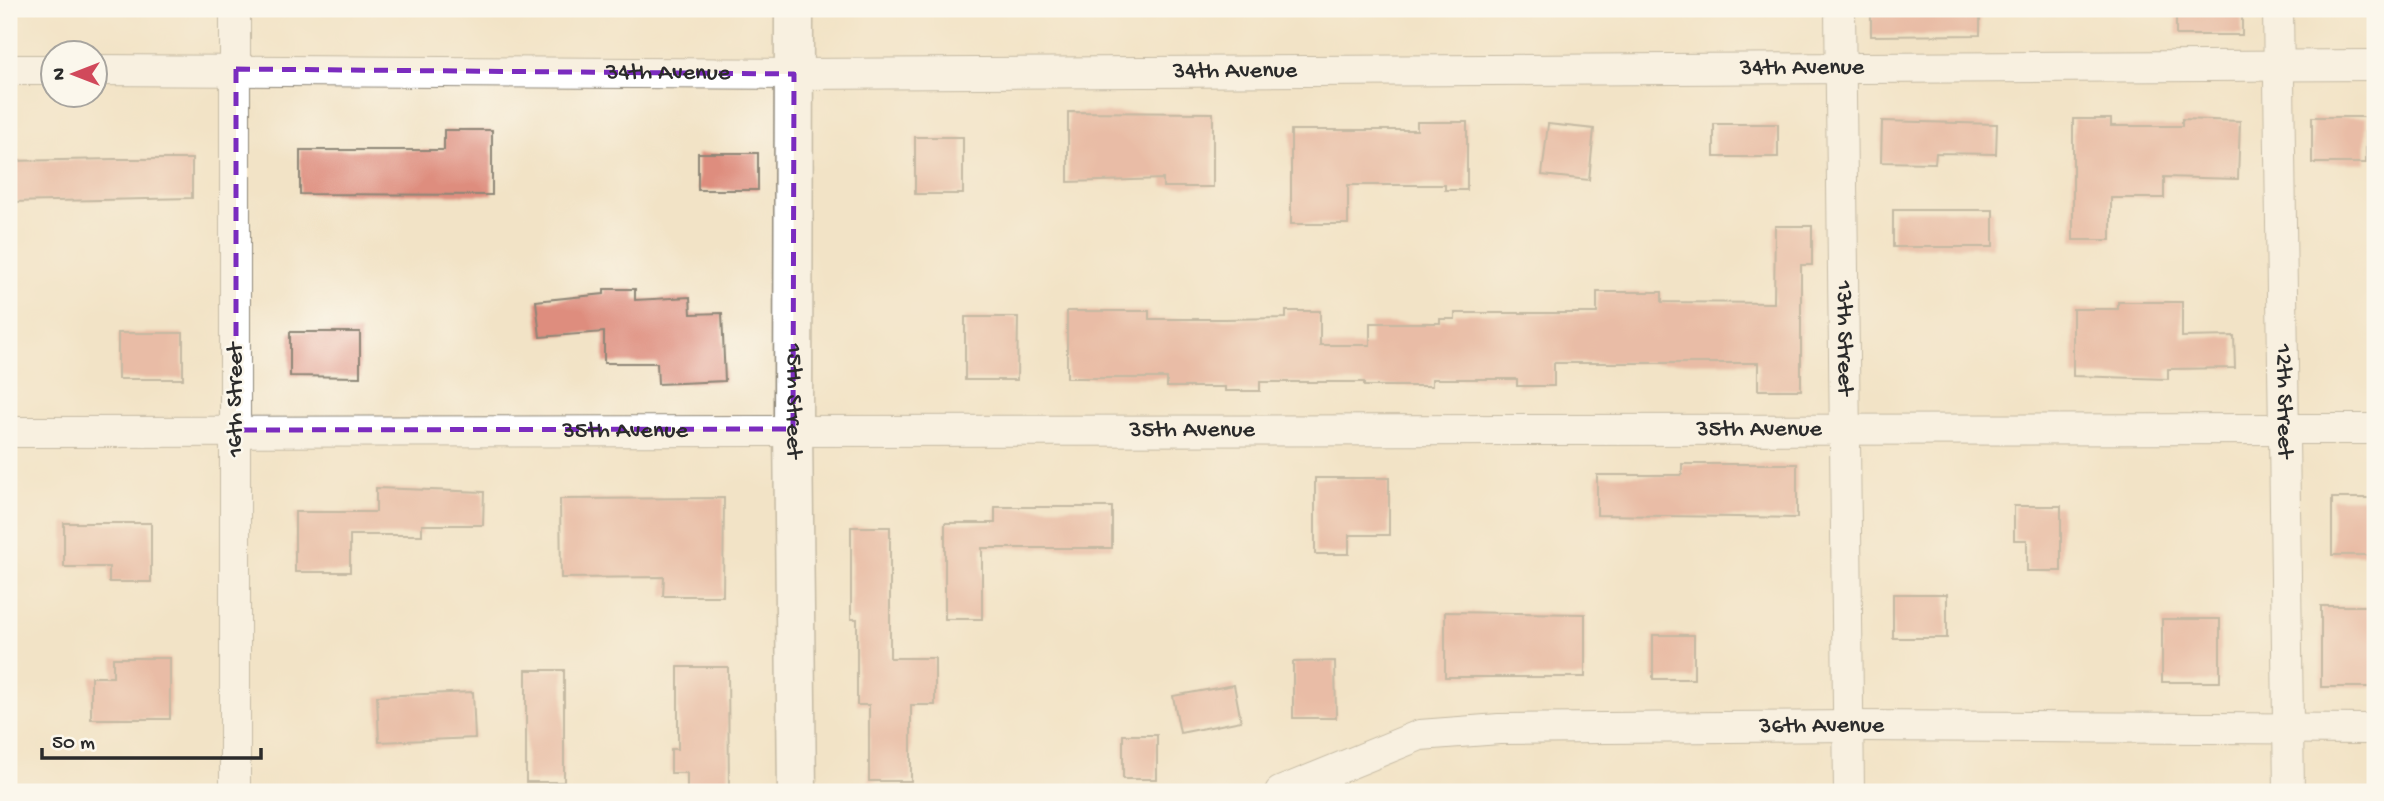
<svg xmlns="http://www.w3.org/2000/svg" width="2384" height="801" viewBox="0 0 2384 801" font-family="'Gochi Hand',sans-serif">
<rect width="100%" height="100%" fill="#fbf7ec"/>
<filter id="ink" filterUnits="userSpaceOnUse"><feTurbulence type="fractalNoise" baseFrequency=".0143" numOctaves="2"/><feDisplacementMap in="SourceGraphic" scale="14" xChannelSelector="R" yChannelSelector="G"/><feConvolveMatrix kernelMatrix="1 2 1 2 8 2 1 2 1" color-interpolation-filters="sRGB"/></filter>
<filter id="wash" filterUnits="userSpaceOnUse"><feTurbulence type="fractalNoise" baseFrequency=".00686" numOctaves="4" result="noise"/><feDisplacementMap in="SourceGraphic" scale="28" xChannelSelector="R" yChannelSelector="G"/><feGaussianBlur stdDeviation="1.57" result="paint"/><feColorMatrix in="noise" values="0 0 0 0 0 0 0 0 0 0 0 0 0 0 0 0 0 1.4 0 .05"/><feComposite in="paint" operator="in"/></filter>
<g filter="url(#wash)">
<rect width="100%" height="100%" fill="#f2e3c6"/>
<g id="blocks">
<path fill="#de8d7e" d="M 1871,9 L 1980,9 L 1980,35 L 1871,36 Z
M 2176,9 L 2242,9 L 2242,35 L 2176,35 Z
M 1068,112 L 1213,113 L 1213,187 L 1163,187 L 1163,179 L 1068,182 Z
M 2312,117 L 2366,117 L 2366,163 L 2312,163 Z
M 2073,119 L 2111,119 L 2111,126 L 2182,126 L 2182,119 L 2240,121 L 2238,179 L 2164,177 L 2164,198 L 2111,198 L 2111,240 L 2073,240 Z
M 1882,121 L 1997,124 L 1996,154 L 1936,153 L 1935,163 L 1881,162 Z
M 1417,122 L 1467,122 L 1467,190 L 1445,190 L 1445,185 L 1348,185 L 1348,224 L 1291,224 L 1291,130 L 1417,130 Z
M 1548,124 L 1594,129 L 1589,180 L 1542,175 Z
M 1714,124 L 1778,124 L 1778,157 L 1714,157 Z
M 444,130 L 492,130 L 492,195 L 300,194 L 300,150 L 444,150 Z
M 915,137 L 963,137 L 963,194 L 915,194 Z
M 698,153 L 758,153 L 758,190 L 698,190 Z
M 115,159 L 192,159 L 192,198 L 9,202 L 9,161 Z
M 1893,210 L 1993,210 L 1993,247 L 1893,247 Z
M 1775,226 L 1812,226 L 1812,265 L 1801,265 L 1801,390 L 1758,390 L 1758,363 L 1554,363 L 1554,386 L 1517,386 L 1517,379 L 1432,379 L 1432,386 L 1364,386 L 1364,382 L 1260,382 L 1260,391 L 1225,391 L 1225,387 L 1167,387 L 1167,378 L 1067,378 L 1067,311 L 1149,311 L 1149,319 L 1225,319 L 1286,318 L 1286,311 L 1320,311 L 1320,345 L 1370,345 L 1370,323 L 1440,323 L 1440,319 L 1455,319 L 1455,313 L 1597,313 L 1597,292 L 1662,292 L 1662,302 L 1774,303 Z
M 604,289 L 635,289 L 635,300 L 690,297 L 691,314 L 722,313 L 725,381 L 658,384 L 657,363 L 604,363 L 604,332 L 540,337 L 536,301 L 604,294 Z
M 2118,302 L 2182,302 L 2182,337 L 2234,336 L 2235,368 L 2168,369 L 2168,379 L 2073,376 L 2073,309 L 2118,309 Z
M 965,317 L 1018,317 L 1017,380 L 965,380 Z
M 290,332 L 360,332 L 360,377 L 290,376 Z
M 118,333 L 183,333 L 183,379 L 118,379 Z
M 1682,464 L 1797,464 L 1797,518 L 1597,515 L 1597,475 L 1682,475 Z
M 1315,478 L 1389,478 L 1389,535 L 1349,535 L 1349,554 L 1315,554 Z
M 376,488 L 484,492 L 483,525 L 422,525 L 422,535 L 350,535 L 350,572 L 295,572 L 295,512 L 376,512 Z
M 724,498 L 723,596 L 663,596 L 664,577 L 561,578 L 560,499 Z
M 2332,498 L 2375,498 L 2375,555 L 2332,555 Z
M 2014,506 L 2061,506 L 2061,571 L 2027,571 L 2027,540 L 2014,540 Z
M 995,507 L 1112,507 L 1112,548 L 982,548 L 982,619 L 945,619 L 945,523 L 995,523 Z
M 64,523 L 151,523 L 151,582 L 109,582 L 109,567 L 64,567 Z
M 851,527 L 890,527 L 890,658 L 935,658 L 935,705 L 911,705 L 911,781 L 869,781 L 869,705 L 857,705 L 857,619 L 851,619 Z
M 1893,594 L 1947,594 L 1947,638 L 1893,638 Z
M 2321,606 L 2375,606 L 2375,687 L 2321,687 Z
M 1445,612 L 1585,614 L 1585,677 L 1445,677 Z
M 2162,619 L 2220,619 L 2220,682 L 2162,682 Z
M 1653,635 L 1694,635 L 1694,679 L 1653,679 Z
M 113,658 L 170,658 L 170,719 L 91,719 L 91,677 L 113,677 Z
M 1335,661 L 1336,718 L 1293,718 L 1293,662 Z
M 678,667 L 728,667 L 729,792 L 687,792 L 687,773 L 671,773 L 671,749 L 678,749 Z
M 526,670 L 564,670 L 564,782 L 526,782 Z
M 1234,685 L 1241,721 L 1180,733 L 1173,696 Z
M 473,692 L 475,738 L 379,742 L 377,696 Z
M 1123,735 L 1157,735 L 1157,779 L 1123,779 Z"/>
</g>
</g>
<g filter="url(#ink)">
<use href="#blocks" fill-opacity="0" stroke="#8e8778" stroke-width="2"/>
<g fill="none" stroke-linecap="round" stroke-linejoin="round">
<g stroke="#8e8778" stroke-width="32">
<g id="street">
<path d="M 235,9 L 235,792"/>
<path id="s1" d="M 1840,9 L 1849,792"/>
<path id="s2" d="M 2278,9 L 2289,792"/>
<path d="M 9,70 L 52,70"/>
<path id="s3" d="M 94,70 L 794,74 L 2375,65"/>
<path id="s4" d="M 9,432 L 2375,429"/>
<path id="s5" d="M 1280,792 L 1420,735 L 1499,729 L 1850,726 L 2375,729"/>
</g>
</g>
<g stroke="#8e8778" stroke-width="41">
<g id="secondary">
<path id="s6" d="M 794,9 L 793,429 L 797,792"/>
</g>
</g>
<use href="#street" stroke="#fff" stroke-width="30"/>
<use href="#secondary" stroke="#fff" stroke-width="38"/>
</g>
</g>
<path d="M0 0H2384V801H0ZM 236,69 L 794,74 L 793,429 L 236,430 Z" fill="#f2e3c6" fill-opacity=".55" fill-rule="evenodd"/>
<path fill="none" stroke="#7b2cbf" stroke-width="5" stroke-dasharray="14 9" stroke-linejoin="round" d="M 236,69 L 794,74 L 793,429 L 236,430 Z"/>
<g text-anchor="middle" dominant-baseline="central" stroke-width="5" stroke-linejoin="round" paint-order="stroke">
<g font-size="24" fill="#2b2b2b" stroke="#fbf7ec">
<text stroke="none"><textPath href="#s3" startOffset="1708">34th Avenue</textPath></text>
<text stroke="none"><textPath href="#s3" startOffset="1141">34th Avenue</textPath></text>
<text stroke="none"><textPath href="#s3" startOffset="574">34th Avenue</textPath></text>
<text stroke="none"><textPath href="#s1" startOffset="329">13th Street</textPath></text>
<text transform="translate(236 400) rotate(-90)">16th Street</text>
<text stroke="none"><textPath href="#s6" startOffset="392">15th Street</textPath></text>
<text stroke="none"><textPath href="#s2" startOffset="392">12th Street</textPath></text>
<text stroke="none"><textPath href="#s4" startOffset="1183">35th Avenue</textPath></text>
<text stroke="none"><textPath href="#s4" startOffset="1750">35th Avenue</textPath></text>
<text stroke="none"><textPath href="#s4" startOffset="616">35th Avenue</textPath></text>
<text stroke="none"><textPath href="#s5" startOffset="553">36th Avenue</textPath></text>
</g>
</g>
<rect width="2384" height="801" fill="none" stroke="#fbf7ec" stroke-width="35"/>
<g transform="translate(74 74) rotate(270)"><circle r="33" fill="#fbf7ec" stroke="#a8a59f" stroke-width="2"/>
<path d="M0-5L12 26L0 18L-12 26Z" fill="#d1495b"/>
<text y="-10" font-size="19" font-weight="bold" text-anchor="middle" fill="#2b2b2b">N</text>
</g>
<path d="M42 748v10h219v-10" fill="none" stroke="#2b2b2b" stroke-width="3.5"/>
<text x="52" y="748" font-size="21" fill="#2b2b2b" stroke="#fbf7ec" stroke-width="5" paint-order="stroke">50 m</text>
</svg>
